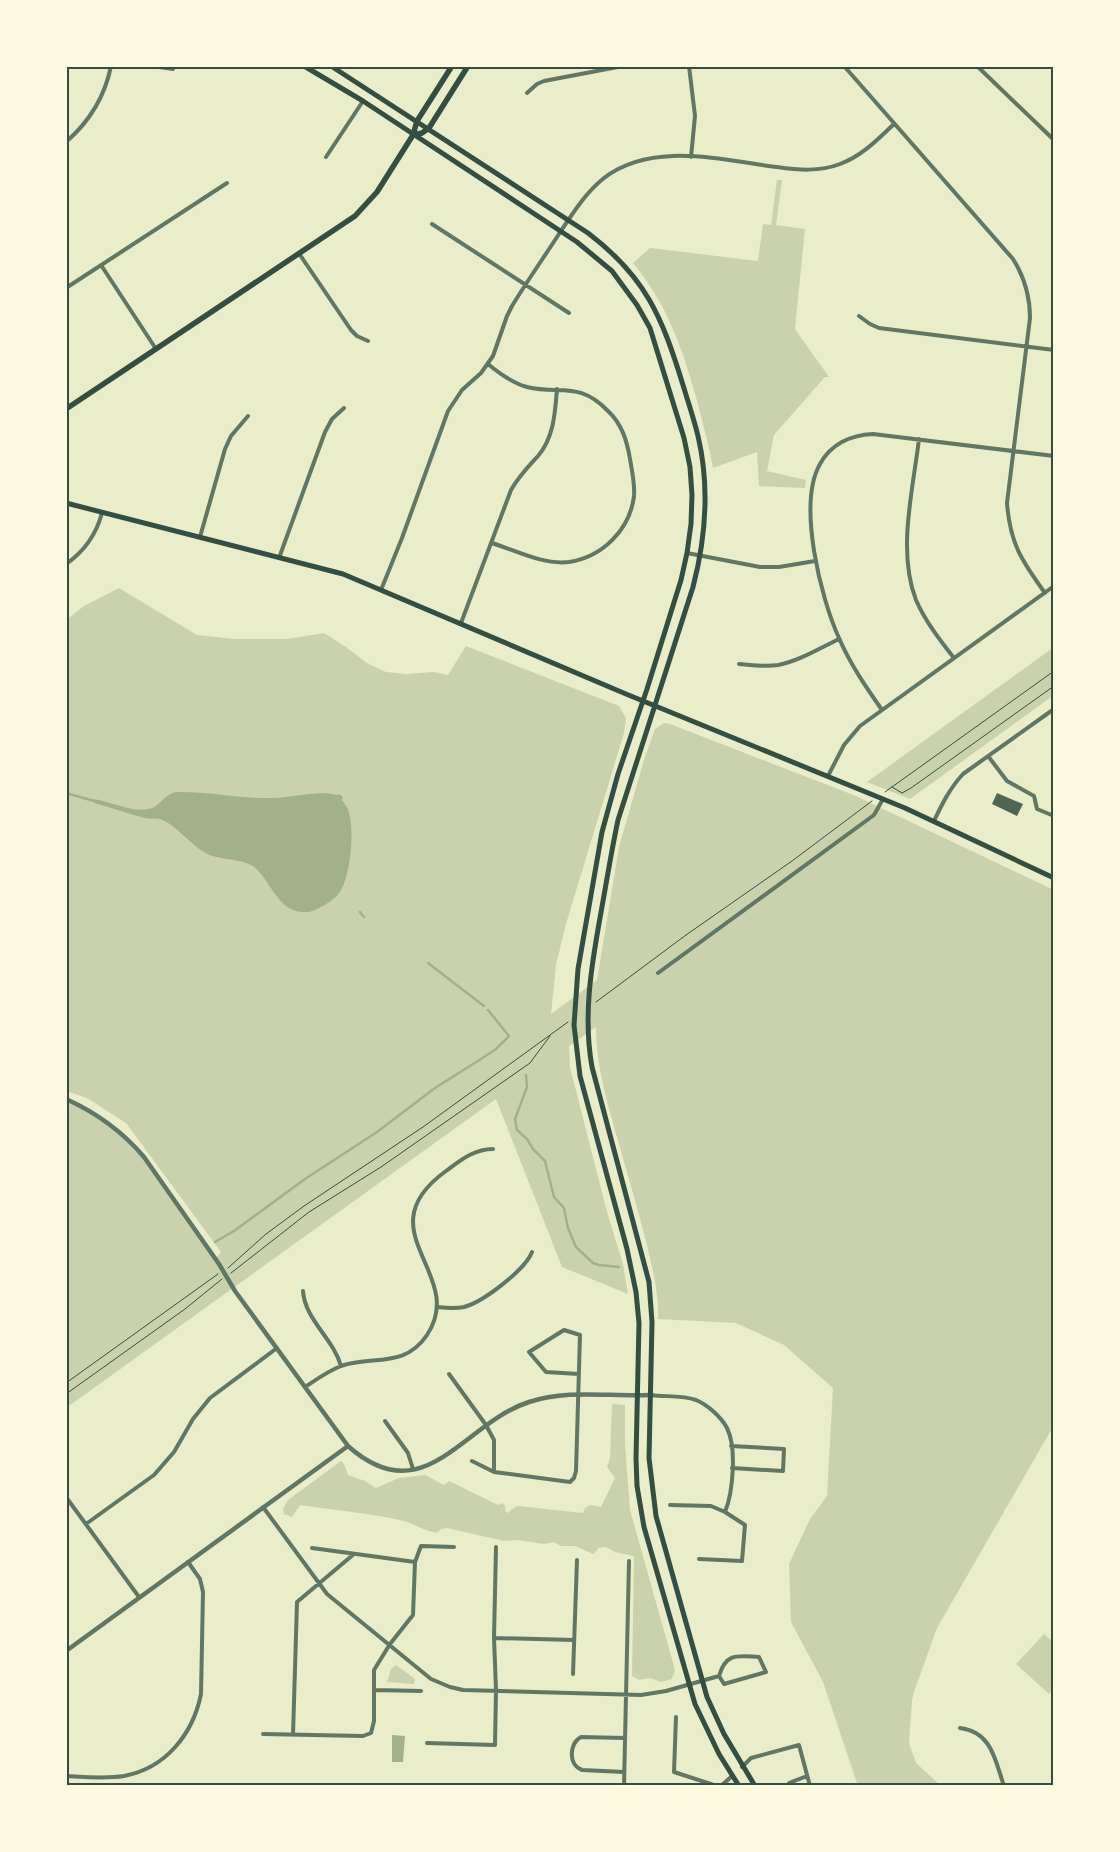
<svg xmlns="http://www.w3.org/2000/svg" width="1120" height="1852" viewBox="0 0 1120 1852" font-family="Arial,sans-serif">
<rect width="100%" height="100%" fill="#e9edc9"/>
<path fill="#cad2ad" d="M 777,180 L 782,180 L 776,225 L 805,229 L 795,329 L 829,377 L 825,377 L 774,435 L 767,471 L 806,480 L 805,488 L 759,486 L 757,452 L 713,468 C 709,444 702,421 696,397 C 682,347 667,304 633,263 L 650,248 L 758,261 L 763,224 L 771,225 Z
M 119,588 L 197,635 L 235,639 L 287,639 L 324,633 L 346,647 L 367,663 L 386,672 L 406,674 L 434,672 L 448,675 L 466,646 L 619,706 L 626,718 L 624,733 L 566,924 L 556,965 L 551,1014 L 597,980 L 619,847 L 644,760 L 655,729 L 664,723 L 670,724 L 856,796 L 1054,890 L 1054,1425 L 937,1628 L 915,1689 L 912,1700 L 909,1743 L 916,1763 L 941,1786 L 858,1786 L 823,1682 L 791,1622 L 789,1564 L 810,1519 L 827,1496 L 833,1388 L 784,1345 L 736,1323 L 658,1319 C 659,1292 652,1267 646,1241 C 636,1203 625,1165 614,1127 C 605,1094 596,1062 596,1027 L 569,1046 L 570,1067 L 607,1212 L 623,1264 L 628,1294 L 562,1267 L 496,1099 L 66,1408 L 66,1099 L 120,1132 L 158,1176 L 216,1258 L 221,1252 L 126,1123 L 87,1098 L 66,1091 L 66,620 L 84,606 Z
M 1054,647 L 1054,695 L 910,799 L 867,782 Z
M 612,1404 L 625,1405 L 625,1445 L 630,1510 L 675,1670 L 672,1679 L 661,1682 L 650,1678 L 639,1680 L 632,1676 L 634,1556 L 615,1552 L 606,1547 L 598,1548 L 597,1551 L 593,1554 L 575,1546 L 561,1546 L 554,1542 L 544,1544 L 518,1540 L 504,1541 L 447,1528 L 441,1529 L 437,1533 C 424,1531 413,1523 400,1520 C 368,1513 333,1510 300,1505 L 292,1517 L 284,1514 L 283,1509 L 288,1500 L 341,1461 L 344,1464 L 348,1475 L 365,1481 L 376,1488 L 399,1478 L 425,1475 L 444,1485 L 449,1481 L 498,1505 L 502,1503 L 505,1506 L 505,1511 L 508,1513 L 512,1509 L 518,1506 L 583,1513 L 585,1508 L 590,1505 L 601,1507 L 615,1478 L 607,1467 L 610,1458 Z
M 1044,1634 L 1054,1643 L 1054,1689 L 1049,1694 L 1016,1664 Z
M 396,1665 L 415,1679 L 414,1684 L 387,1682 L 391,1669 Z"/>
<path fill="#a3b18a" d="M 176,792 C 208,791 240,799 272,798 C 291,798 319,790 336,795 L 339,794 L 343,797 L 342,800 C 344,803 347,806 348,810 C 355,828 351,875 340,892 C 335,899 327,904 319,908 C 314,911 308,913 301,912 C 277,910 270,879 253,866 C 242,859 222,860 209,855 C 192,847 176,824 160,819 C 155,818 150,819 145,818 C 127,814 111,807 94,803 L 93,799 C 111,801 131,813 149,809 C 160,807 164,794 176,792 Z
M 392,1735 L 405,1736 L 403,1762 L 392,1762 Z"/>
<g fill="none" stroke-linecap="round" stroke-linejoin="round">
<path stroke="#a3b18a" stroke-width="2.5" d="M 66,793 L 94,801
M 360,912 L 364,917
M 428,963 L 484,1006
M 526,1075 L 527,1087 L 515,1119 L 517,1130 L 527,1139 L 533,1149 L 545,1161 L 554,1197 L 564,1208 L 568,1228 L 576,1247 L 593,1263 L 599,1265 L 619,1267
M 215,1242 L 234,1231 L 305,1179 L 377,1132 L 435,1088 L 481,1059 L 496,1049 L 509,1036 L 488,1010"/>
</g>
<path fill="#4f6655" d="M 997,793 L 1023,804 L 1017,816 L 992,804 Z"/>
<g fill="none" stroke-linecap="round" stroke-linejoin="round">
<path stroke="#344e41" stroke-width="1" d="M 892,787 L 902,793 L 911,788 L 1054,686
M 885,792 L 1054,671
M 596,1002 L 686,935 L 792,861 L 872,801
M 228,1268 L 266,1234 L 304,1206 L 423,1127 L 568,1022
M 231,1273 L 309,1212 L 381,1167 L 530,1063 L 550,1036
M 66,1383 L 218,1274
M 66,1394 L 185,1309 L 222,1279"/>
<path stroke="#617663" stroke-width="4" d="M 152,66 L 173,69
M 689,66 L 695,116 L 691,157
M 844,66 L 1013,259 C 1025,278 1030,296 1030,318 L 1007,503 C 1010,544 1022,561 1045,593
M 977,66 L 1054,140
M 527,93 L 537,84 L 544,81 L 623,66
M 66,142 C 89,122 105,96 111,66
M 326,157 L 363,101
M 432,224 L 569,313
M 300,255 L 351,330 L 357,336 L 368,341
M 101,265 L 156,349
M 66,288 L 227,183
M 859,316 L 870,324 L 879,328 L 1054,350
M 488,364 C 500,374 512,383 527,387 C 561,395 579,381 608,411 C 622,424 627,441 630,459 C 632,471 635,484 634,496 C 630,530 602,557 569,562 C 543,565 517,551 492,543
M 919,439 C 913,490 897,551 916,600 C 925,621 940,640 954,658
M 200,537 L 225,449 L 231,436 L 248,416
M 687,553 L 760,567 L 779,567 L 815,561
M 279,558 L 325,432 L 332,419 L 344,408
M 66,564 C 85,551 96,535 102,513
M 381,590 L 402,538 L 448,411 L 462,390 L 481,373 L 493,356 L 507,316 L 512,306 C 526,283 542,260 557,237 C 571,216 584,194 604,178 C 652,141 721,160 777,167 C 798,170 819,172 840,164 C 862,156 878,139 894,124
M 461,623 L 511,490 C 519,476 528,467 538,456 C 554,437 555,413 557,389
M 739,664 C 752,665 765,667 778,665 C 799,661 820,648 839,639
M 882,710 C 866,687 850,664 839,638 C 821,599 797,504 820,464 C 831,444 851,435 873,434 L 1054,456
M 988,756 L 1007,781 L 1034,796 L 1037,809 L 1054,816
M 828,776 L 844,745 L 860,726 L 1054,586
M 934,821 C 942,804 950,788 963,774 L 1054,709
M 658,973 L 874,815 L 883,799
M 303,1291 C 305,1320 333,1338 341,1366
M 437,1307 C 446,1308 455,1309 464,1307 C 483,1302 525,1270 532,1252
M 449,1374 L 486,1425 L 494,1440 L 494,1472
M 305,1387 C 317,1379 328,1371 341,1366 C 373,1355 404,1369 427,1335 C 468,1274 363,1231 446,1171 C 461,1160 474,1149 493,1149
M 650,1395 C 665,1397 682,1395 696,1400 C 708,1405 721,1417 727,1428 C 737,1448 733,1492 725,1512 L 711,1506 L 670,1505
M 385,1421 L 408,1453 L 413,1469
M 731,1446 L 784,1449 L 783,1471 L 732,1468
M 472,1461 L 494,1472 L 570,1482 L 574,1478 L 576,1471 L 580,1335 L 564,1330 L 529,1352 L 546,1372 L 579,1374
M 66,1497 L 139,1597
M 263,1507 L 327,1594 L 431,1679 L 450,1687 L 463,1690 L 641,1695 L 666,1691 L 719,1676 L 724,1684 L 766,1672 L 759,1657 C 738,1656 726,1652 719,1676
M 86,1524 L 154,1475 L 174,1452 L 193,1419 L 210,1398 L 277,1348
M 699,1559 L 742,1561 L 745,1525 L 725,1512
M 415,1562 L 421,1546 L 454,1547
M 494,1638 L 574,1640
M 573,1674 L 577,1560
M 374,1690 L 421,1691
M 676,1717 L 674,1772 L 717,1786
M 960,1728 C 992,1732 995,1760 1004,1786
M 263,1734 L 363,1736 L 371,1733 L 374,1721 L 374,1670 L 390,1644 L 413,1615 L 415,1562 L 312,1548
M 293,1735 L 297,1602 L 354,1554
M 427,1743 L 495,1745 L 496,1690 L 494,1638 L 496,1547
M 742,1767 L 751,1758 L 799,1745 L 810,1786
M 624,1772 L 582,1770 C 568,1765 569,1743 581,1737 L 625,1738
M 66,1776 C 85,1777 105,1779 124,1776 C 166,1768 193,1734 201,1694 L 203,1592 L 200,1579 L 188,1562
M 624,1786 L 629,1561
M 721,1786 L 732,1776
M 788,1786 L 789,1783 L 807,1776"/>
<path stroke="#617663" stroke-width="4.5" d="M 66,1099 C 97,1113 122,1131 144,1157 L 219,1264 L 235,1291 L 348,1446 C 424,1514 463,1423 529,1402 C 569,1389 609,1397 650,1395
M 66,1651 L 348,1446"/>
<path stroke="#344e41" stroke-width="5" d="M 304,66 L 363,101 L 577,242 L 612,271 L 637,305 L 650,328 L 684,438 L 690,467 L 692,495 L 691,524 L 687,553 L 681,580 L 647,689 L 618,774 L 602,832 L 578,969 L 574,1025 L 580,1076 L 627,1249 L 636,1292 L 639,1323 L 636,1458 L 637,1486 L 644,1527 L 695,1704 L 719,1754 L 739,1786
M 331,66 L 588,233 C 646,277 662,317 683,385 C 688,402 694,419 698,436 C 710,487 706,537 693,587 L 618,820 C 611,853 606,885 600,918 C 591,968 583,1017 592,1067 L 649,1282 L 652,1322 L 649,1458 L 656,1516 L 707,1697 L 724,1734 L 755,1786
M 66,503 L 343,574 L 626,694 L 905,808 L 1054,878"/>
<path stroke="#344e41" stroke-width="5.5" d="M 413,135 L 422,133 L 429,128 L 468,66
M 66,409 L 355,216 L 377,192 L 413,135 L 417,121 L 452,66"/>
</g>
<rect width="1120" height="1852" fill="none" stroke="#fefae0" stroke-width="135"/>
<rect x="68" y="68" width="984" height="1716" fill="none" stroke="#344e41" stroke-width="2"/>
</svg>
